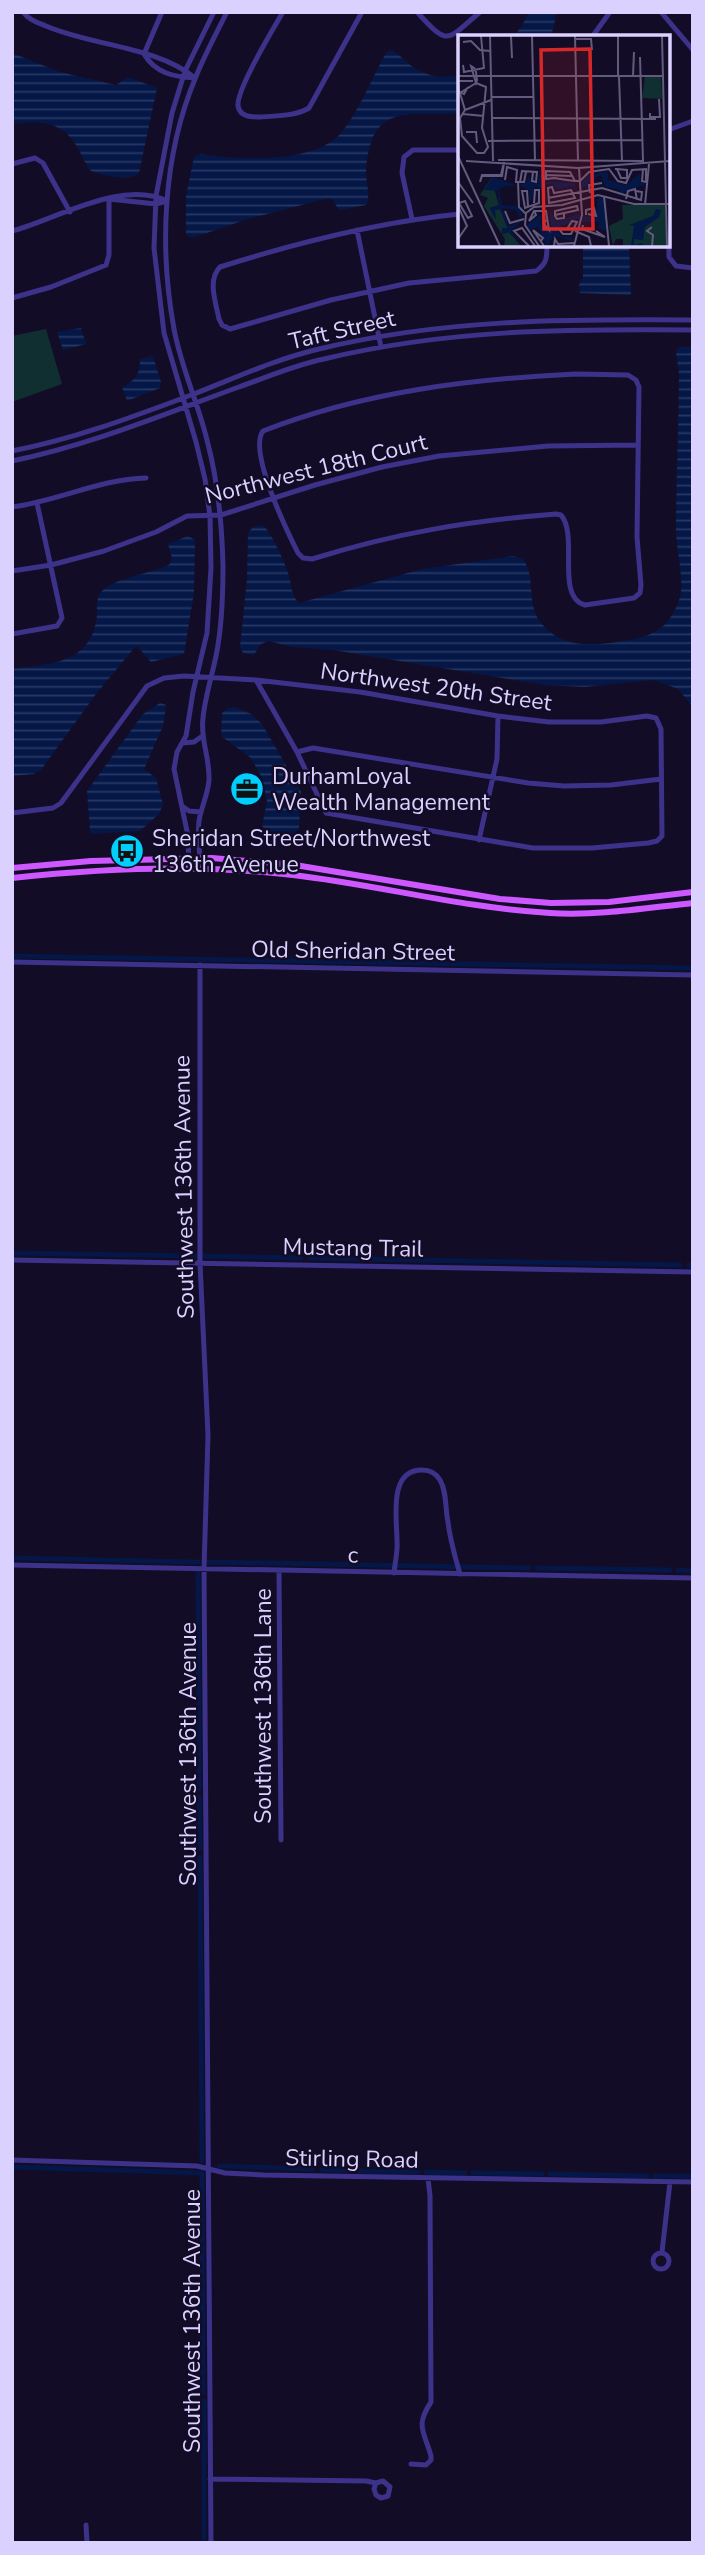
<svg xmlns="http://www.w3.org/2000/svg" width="705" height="2555" viewBox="0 0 705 2555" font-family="'Nunito Sans',sans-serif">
<defs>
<pattern id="water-rules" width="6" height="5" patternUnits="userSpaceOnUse" patternTransform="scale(1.75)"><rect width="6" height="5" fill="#041747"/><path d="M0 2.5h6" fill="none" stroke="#283863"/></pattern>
</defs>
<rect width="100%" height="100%" fill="#130c26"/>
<path fill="#0f2f31" d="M 46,329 L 62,384 L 12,402 L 12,336 Z"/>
<path fill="url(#water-rules)" d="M 529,12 L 557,12 L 551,37 L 513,37 L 522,26 Z
M 390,50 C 398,53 402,58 409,64 C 423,76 442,79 460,75 L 460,113 C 408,117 370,100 366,173 C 366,183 371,196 366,205 L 339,210 L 332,199 L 325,199 L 248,219 L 195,237 L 191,238 L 186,234 L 186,196 L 194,157 L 201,154 C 237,160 315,164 341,133 C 358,113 373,76 386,53 Z
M 12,53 L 60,72 L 116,85 L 128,77 L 157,88 L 139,173 C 128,182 105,176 91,171 C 83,161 79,147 70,137 C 56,121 31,120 12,125 Z
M 583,245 L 629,245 L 631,295 L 580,293 L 579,285 L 583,277 Z
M 81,328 L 86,344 L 63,350 L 57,332 Z
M 679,347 L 693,347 L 693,707 L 678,689 L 654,680 L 585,687 L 544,685 L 333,650 L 292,647 L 269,641 L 261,644 L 254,655 L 243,653 L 240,647 L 247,579 L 248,533 L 253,527 L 263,525 C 271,532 286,564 289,576 C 292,586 291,596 299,603 L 422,569 L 513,556 L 523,559 C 537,578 525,605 542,624 C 560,645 583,646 610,643 C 630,640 654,638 668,621 C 674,613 680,601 681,592 C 683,571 676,549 676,528 C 676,477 679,425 679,373 L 676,352 Z
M 153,356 L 161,382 L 160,388 L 127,401 L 122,387 C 136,380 140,374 140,359 Z
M 188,536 L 195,540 L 194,592 L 184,654 L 151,662 L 138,647 L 135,647 L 96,694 L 41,770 L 34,774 L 12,776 L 12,669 C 52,664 93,663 97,614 C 97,604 96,596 104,589 C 117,578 153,573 170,564 L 172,558 L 168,544 Z
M 160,703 L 166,705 L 163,726 L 144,769 L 156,778 L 163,804 L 159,814 L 140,831 L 93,834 L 90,831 L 87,791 L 143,714 Z
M 235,707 L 251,714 L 262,724 L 301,791 L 299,828 L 295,834 C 283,838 270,835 262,826 L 267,801 L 262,778 L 251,758 L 221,736 L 222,713 L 228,708 Z"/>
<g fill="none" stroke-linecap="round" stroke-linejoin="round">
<path stroke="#041747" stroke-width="5" d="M 12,956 L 693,968
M 12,1253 L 197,1256
M 204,1256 L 301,1258
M 310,1258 L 680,1265
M 689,1265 L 693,1265
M 12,1558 L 198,1562
M 208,1562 L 529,1568
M 537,1568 L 670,1570
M 678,1570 L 693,1571
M 198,1574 L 199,1789
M 199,1797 L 200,1849
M 200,1857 L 202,2161
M 219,2166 L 313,2169
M 12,2167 L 202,2173 L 203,2393
M 322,2170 L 418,2172
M 426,2172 L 465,2173
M 473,2173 L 542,2174
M 550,2174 L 647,2176
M 655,2176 L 693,2176
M 204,2401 L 204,2538"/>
<path stroke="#3d328a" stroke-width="5" d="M 23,12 C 29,20 37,22 46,26 C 92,46 156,46 195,78
M 283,12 C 273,29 236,90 238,106 C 240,117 251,117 260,117 C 275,116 296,116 309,108 L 362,12
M 417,12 C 449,47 446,41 480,12
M 661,12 L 693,50
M 592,37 L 610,12
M 144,54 C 155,73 174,77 195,78
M 144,54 L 162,12
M 668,130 L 693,121
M 12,164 L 35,158 L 43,163 L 70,212
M 668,180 L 669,257 L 676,266 L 693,268
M 109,199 L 156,204 L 167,201
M 460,214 C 378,222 299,242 220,267 C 207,280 216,303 219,319 L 222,325 L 230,329 L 331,300 L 409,283 L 536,271 C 547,264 547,257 547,245
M 412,219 L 402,173 L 404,157 L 413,150 L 460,150
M 357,230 L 381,347
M 12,231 C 57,219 122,179 167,201
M 12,298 L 51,287 L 106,265 L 109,255 L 109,199
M 576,374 L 628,375 L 636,380 L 639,387 L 637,537 L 641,585 L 640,593 L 634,598 L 585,605 C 555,597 579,536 561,515 L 556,514 C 468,521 396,533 312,559 L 303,558 L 298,553 C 287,531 248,451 263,431 C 363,392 469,379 576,374 Z
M 12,451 C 75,439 135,416 194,394 C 235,378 276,359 319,349 C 443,319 565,319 693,320
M 12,461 C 91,445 164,414 239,387 C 267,377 295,365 324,359 C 448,329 566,329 693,330
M 12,507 C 58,501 100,479 146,478
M 12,571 L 51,565 L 104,551 L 156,532 L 187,516 L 221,515 L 315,485 L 382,467 L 439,456 L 548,446 L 638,445
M 12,634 L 57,626 L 62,618 L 37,503
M 182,743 L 194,742 L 201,737
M 297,752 L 313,748 L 528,783 L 564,786 L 611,785 L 661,779
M 182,806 L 189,811 L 201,812
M 12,813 L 53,808 L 61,803 L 147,686 L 164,678 L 184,676 L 256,680 L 360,692 L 498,716 L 549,722 L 601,722 L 647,716 L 656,718 L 661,729 L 662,836 L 657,841 L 648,843 L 592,848 L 533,848 L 326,813 L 297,752 L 256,680
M 479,840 L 497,759 L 498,716
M 189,868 L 188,836 L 174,769 L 177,752 L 186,736 L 193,692 L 207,633 L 211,568 L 210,516 L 205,479 L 196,442 L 164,333 L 154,248 L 156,196 L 172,113 L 185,71 L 214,12
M 201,868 C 200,853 196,831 200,816 C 203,803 208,793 209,780 C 210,758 200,739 203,718 C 205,697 212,676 216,656 C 222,627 223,595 223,566 C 222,524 218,481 207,440 C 198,403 181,367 174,329 C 159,247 163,156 195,79 C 204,56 216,34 227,12
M 12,962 L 693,975
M 200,965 L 200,1263 L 208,1435 L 204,1569 L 211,2543
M 12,1260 L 693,1272
M 12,1565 L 693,1578
M 279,1571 L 281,1840
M 394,1573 C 395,1562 398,1551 397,1541 C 397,1518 388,1470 422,1470 C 429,1470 436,1473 440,1480 C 447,1492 445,1508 448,1522 C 450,1539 455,1557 460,1574
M 12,2160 L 197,2166 L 225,2173 L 264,2175 L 693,2182
M 662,2252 L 670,2182
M653 2261a8 8 0 1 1 16 0a8 8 0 1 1-16 0Z
M 411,2464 L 426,2465 L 431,2460 L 431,2456 C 424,2431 415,2426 431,2402 L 430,2196 L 428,2178
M 210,2479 L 366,2481 L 376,2483 L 383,2481 L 390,2487 L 388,2496 L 381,2498 L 376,2495 L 374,2489 L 376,2483
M 86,2525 L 87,2543"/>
<path stroke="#ce58ff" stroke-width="6" d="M 12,868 L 91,861 L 212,858 L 295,865 L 500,899 L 551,903 L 609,902 L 693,892
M 12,878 C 105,868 201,864 293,875 C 379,885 463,908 550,913 C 598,916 645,908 693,903"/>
</g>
<defs>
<g id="office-disc" transform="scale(1.75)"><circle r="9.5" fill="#00cefc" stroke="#130c26"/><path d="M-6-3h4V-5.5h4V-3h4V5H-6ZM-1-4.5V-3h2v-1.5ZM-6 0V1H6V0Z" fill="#111"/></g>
<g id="bus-disc" transform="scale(1.75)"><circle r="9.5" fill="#00cefc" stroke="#130c26"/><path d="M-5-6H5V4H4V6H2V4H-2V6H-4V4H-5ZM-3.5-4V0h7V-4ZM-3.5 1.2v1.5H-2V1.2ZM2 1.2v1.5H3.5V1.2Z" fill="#111"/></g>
</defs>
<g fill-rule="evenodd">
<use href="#office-disc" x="247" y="789"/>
<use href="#bus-disc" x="127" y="851"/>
</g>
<g text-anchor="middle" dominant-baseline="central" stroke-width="5" stroke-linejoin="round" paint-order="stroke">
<g font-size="23" fill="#dad1ff" stroke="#130c26">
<text transform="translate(342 330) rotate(-13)">Taft Street</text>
<text transform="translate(316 469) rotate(-14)">Northwest 18th Court</text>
<text transform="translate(436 687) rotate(8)">Northwest 20th Street</text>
<text transform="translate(353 951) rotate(1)">Old Sheridan Street</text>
<text transform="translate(184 1187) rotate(-91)">Southwest 136th Avenue</text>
<text transform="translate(353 1248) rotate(1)">Mustang Trail</text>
<text transform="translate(353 1555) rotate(1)">c</text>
<text transform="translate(263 1706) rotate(-90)">Southwest 136th Lane</text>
<text transform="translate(188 1754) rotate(-90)">Southwest 136th Avenue</text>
<text transform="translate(352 2159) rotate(1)">Stirling Road</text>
<text transform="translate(192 2321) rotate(-90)">Southwest 136th Avenue</text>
</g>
<g font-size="23" fill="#dad1ff" stroke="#130c26" text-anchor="start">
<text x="272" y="776">DurhamLoyal<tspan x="272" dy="26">Wealth Management</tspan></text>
<text x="152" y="838">Sheridan Street/Northwest<tspan x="152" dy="26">136th Avenue</tspan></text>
</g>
</g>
<g transform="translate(458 35)">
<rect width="212" height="212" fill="#130c26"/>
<path d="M 33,143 L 41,170 L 32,173 L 37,183 L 37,175 L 42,174 L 50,194 L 44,199 L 51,197 L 63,211 L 46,211 L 47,204 L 26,171 L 30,163 L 22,160 Z" fill="#0f2f31"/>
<path d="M 203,41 L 204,64 L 184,63 L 187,42 ZM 164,170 L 207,170 L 209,211 L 165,211 L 165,204 L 158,204 L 155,211 L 151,191 L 165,184 Z" fill="#0f2f31"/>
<path d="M 82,134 L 87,146 L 117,148 L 117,156 L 114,151 L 99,155 L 95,149 L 88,150 L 87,170 L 83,153 L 77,152 L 72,168 L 71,155 L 61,150 L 68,148 L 71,139 L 73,148 L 80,149 ZM 150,137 L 150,145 L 168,150 L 182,138 L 182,147 L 189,149 L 163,159 L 161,154 L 147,152 L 143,140 L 123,154 L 122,148 L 132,139 ZM 34,142 L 58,150 L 41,153 L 44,170 L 59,171 L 65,179 L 62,183 L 58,175 L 44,173 L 51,191 L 64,186 L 53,196 L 64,211 L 51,197 L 44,199 L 44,193 L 50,193 L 42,174 L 37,175 L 38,184 L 32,174 L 41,170 L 40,156 L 19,154 L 27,154 ZM 139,163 L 145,163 L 149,196 L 141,194 L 141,187 L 124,187 L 126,181 L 139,183 ZM 91,174 L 99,187 L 122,178 L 122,183 L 98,194 L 104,202 L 114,202 L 114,206 L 96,201 L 89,211 L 80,192 L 71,195 L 69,190 L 85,178 L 82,188 L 94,196 ZM 198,174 L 203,175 L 201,182 L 187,192 L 185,205 L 176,204 L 176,210 L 185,208 L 185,211 L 173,211 L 176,191 L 171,190 L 195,181 Z" fill="#041747"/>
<path fill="none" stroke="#635b7d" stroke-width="2" d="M 32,1 L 35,126M 53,1 L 54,23M 74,1 L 77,126M 117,1 L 120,126M 160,1 L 160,42M 204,1 L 209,211M 117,4 L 133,4 L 134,15M 5,7 L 13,6 L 22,15 L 32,16M 5,30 L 6,37 L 26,33 L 23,1M 13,31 L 16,33 L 18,37 L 19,45 L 18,48 ZM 0,41 L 205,41M 175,41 L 176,17M 161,42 L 164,126M 10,52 L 6,59 L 1,56 L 0,46 L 15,46M 33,62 L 76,62M 7,75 L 2,83 L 4,101 L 19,118 L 26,118 L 30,112 L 24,93 L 28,52 L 18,48M 7,75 L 2,58 L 18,48M 7,75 L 33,65M 192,78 L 192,82 L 202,82 L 201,64M 5,79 L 26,81M 34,83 L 198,84M 8,97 L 18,97 L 19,108M 30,106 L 184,105M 0,121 L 42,211M 40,125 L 185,126 L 182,22M 8,126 L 120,133 L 212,126M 46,128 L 44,141 L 24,141 L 22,147 L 24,140 L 43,140 L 46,127M 157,134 L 159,134 L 169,135 L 169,143 L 163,143 L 159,134M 88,140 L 114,141M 47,145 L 49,132 L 59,135 L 58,147 L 66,147 L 68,137M 117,146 L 112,137 L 88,136 L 88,144 L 96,143 L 109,145 L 117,146 L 122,146 L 131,137 L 151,134 L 160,146 L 168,148 L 174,135 L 188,134 L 188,147 L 184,146 L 185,135M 0,147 L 15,168M 60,147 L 61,172 L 68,179M 62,147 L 64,136 L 79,137 L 78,147 L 74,146 L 75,137M 94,152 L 96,158 L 113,155 L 117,163 L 91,168 L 90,153 ZM 132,158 L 131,150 L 144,148M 146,161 L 151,211M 90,163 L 144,153 L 183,165 L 184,157 L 178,156M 168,164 L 170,156 L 177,154 L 179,165M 7,166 L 14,181 L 10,183 L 1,168 ZM 187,170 L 191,129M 0,171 L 9,191 L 0,204M 70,171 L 69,156 L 64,156 L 67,173 L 81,168 L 81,155 L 77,155 L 76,168M 76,175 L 78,180 L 71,186 L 76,176M 47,176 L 52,188 L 66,184M 76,176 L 88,176 L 91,195 L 85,188 L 89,185M 68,178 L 76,172 L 104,170 L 140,160 L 176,169 L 212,169M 68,178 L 67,190 L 81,211M 97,180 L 120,175 L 119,171 L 97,176 L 97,181 L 99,184 L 106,183 L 106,179M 128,180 L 128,175 L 136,173 L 138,181 L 130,179M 114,186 L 119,187 L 113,199 L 105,199 L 101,194 L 109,194 ZM 125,190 L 124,194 L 147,202 L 138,196M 117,196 L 131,202 L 133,211M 83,206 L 85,203 L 75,195 L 86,211M 71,211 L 56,196 L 64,193 L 77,211M 96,211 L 97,204 L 100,209 L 116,208M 116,211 L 124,180 L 121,133M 194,211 L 195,200 L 189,196 L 194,192"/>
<path fill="#d62828" fill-opacity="0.15" stroke="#d62828" stroke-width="3.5" d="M 132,14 L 135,194 L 86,194 L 83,15 Z"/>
<rect width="212" height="212" fill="none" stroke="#dad1ff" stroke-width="3.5"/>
</g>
<rect width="705" height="2555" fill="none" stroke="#dad1ff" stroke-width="28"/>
</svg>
